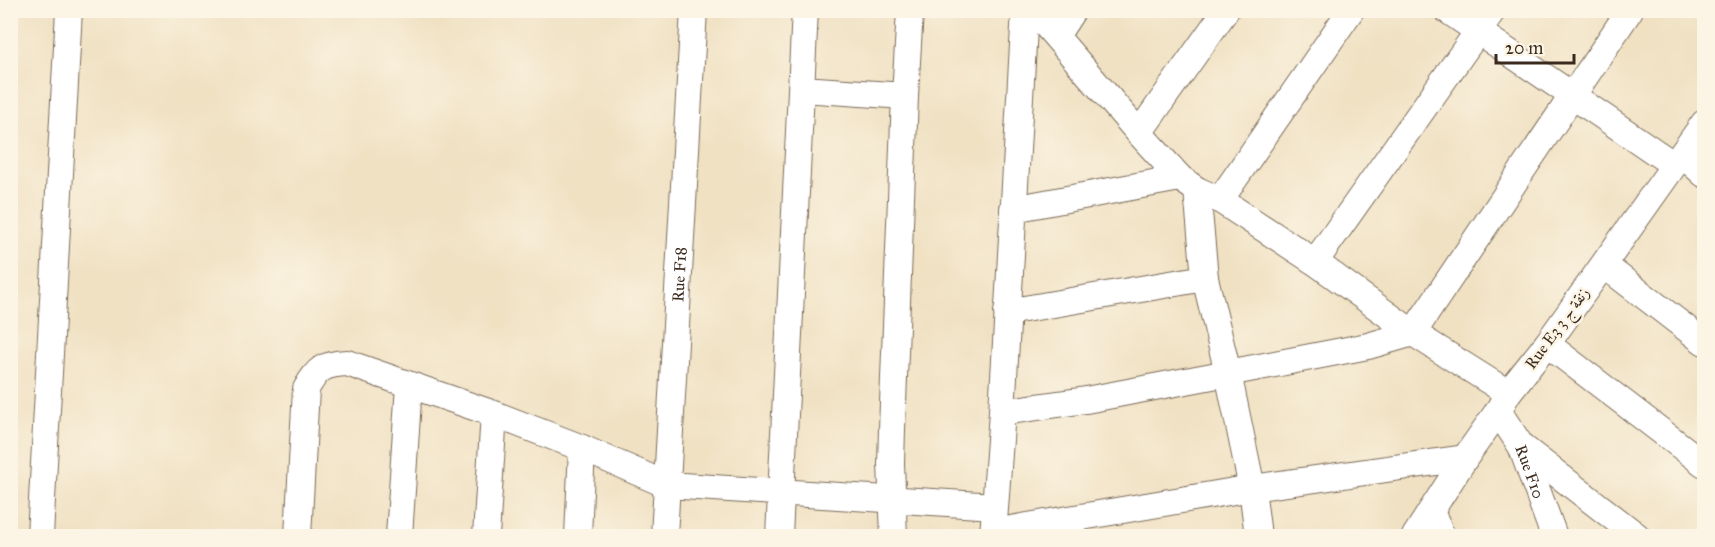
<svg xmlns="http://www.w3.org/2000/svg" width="1715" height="547" viewBox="0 0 1715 547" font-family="'IM FELL Great Primer',Amiri,serif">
<rect width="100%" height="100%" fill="#fcf5e5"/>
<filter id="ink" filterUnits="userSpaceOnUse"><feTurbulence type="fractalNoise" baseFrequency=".0167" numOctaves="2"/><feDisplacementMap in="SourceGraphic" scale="12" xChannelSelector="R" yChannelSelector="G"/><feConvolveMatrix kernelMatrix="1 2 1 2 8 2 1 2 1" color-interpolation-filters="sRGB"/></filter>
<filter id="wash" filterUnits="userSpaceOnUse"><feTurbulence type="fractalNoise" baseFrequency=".008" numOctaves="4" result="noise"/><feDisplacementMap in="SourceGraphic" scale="24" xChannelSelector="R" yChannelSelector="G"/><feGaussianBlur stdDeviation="1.35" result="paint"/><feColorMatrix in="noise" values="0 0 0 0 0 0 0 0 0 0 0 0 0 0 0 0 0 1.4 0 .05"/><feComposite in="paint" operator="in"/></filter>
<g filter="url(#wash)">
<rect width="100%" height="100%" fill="#f0e1c3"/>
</g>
<g filter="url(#ink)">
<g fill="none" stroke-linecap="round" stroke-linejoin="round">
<g stroke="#7a6a58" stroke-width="28">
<g id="minor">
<path d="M 1033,10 L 1139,133 L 1180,178 L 1197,190 L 1220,200 L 1315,262 L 1413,333 L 1508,393"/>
<path d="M 1447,10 L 1674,165"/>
<path d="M 1056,36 L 1073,10"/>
<path d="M 802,89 L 905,96"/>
<path d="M 1139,133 L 1226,10"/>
<path d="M 1683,155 L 1704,174"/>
<path d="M 1197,190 L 1205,278 L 1228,373 L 1252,488 L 1258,536"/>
<path d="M 1220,200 L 1351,10"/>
<path d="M 1013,209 L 1180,178"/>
<path d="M 1315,262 L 1493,10"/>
<path d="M 1604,265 L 1704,342"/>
<path d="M 1007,312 L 1205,278"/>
<path d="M 1547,344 L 1704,464"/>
<path id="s1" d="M 1498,411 L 1521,446 L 1554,536"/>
<path d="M 1002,412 L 1086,400 L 1228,373 L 1368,346 L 1413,333 L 1630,10"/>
<path d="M 1521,446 L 1637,536"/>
<path d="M 1431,511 L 1442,536"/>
<path d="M 993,532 L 1252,488 L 1465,458"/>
<path d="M 40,536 L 69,10"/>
<path d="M 298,536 L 306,389 C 317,369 323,364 347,363 L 494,414 L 582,448 L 667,485 L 995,506"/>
<path d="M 399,536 L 409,385"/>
<path d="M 486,536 L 494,414"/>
<path d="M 578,536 L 582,448"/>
<path id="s2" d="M 664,536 L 694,10"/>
<path d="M 779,536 L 805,10"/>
<path d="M 894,536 L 891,464 L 892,429 L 905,96 L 910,10"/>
<path d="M 993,536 L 1002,412 L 1025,10"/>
<path d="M 1415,536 L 1465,458 L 1498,411 L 1508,393 L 1547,344 L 1704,123"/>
</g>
</g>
<use href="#minor" stroke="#fff" stroke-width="26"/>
</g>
</g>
<g text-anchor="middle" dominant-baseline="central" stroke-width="5" stroke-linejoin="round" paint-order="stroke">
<g font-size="16" fill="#3b2a1e" stroke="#fcf5e5">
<text stroke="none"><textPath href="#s2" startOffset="262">Rue F18</textPath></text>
<text transform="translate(1557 328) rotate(-54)">Rue E3 زنقة ج 3</text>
<text stroke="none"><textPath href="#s1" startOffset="69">Rue F10</textPath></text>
</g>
</g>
<rect width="1715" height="547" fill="none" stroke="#fcf5e5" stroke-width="36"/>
<path d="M1496 54v9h78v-9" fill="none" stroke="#3b2a1e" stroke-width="3"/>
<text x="1505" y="54" font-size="18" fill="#3b2a1e" stroke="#fcf5e5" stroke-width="4.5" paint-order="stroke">20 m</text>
</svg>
